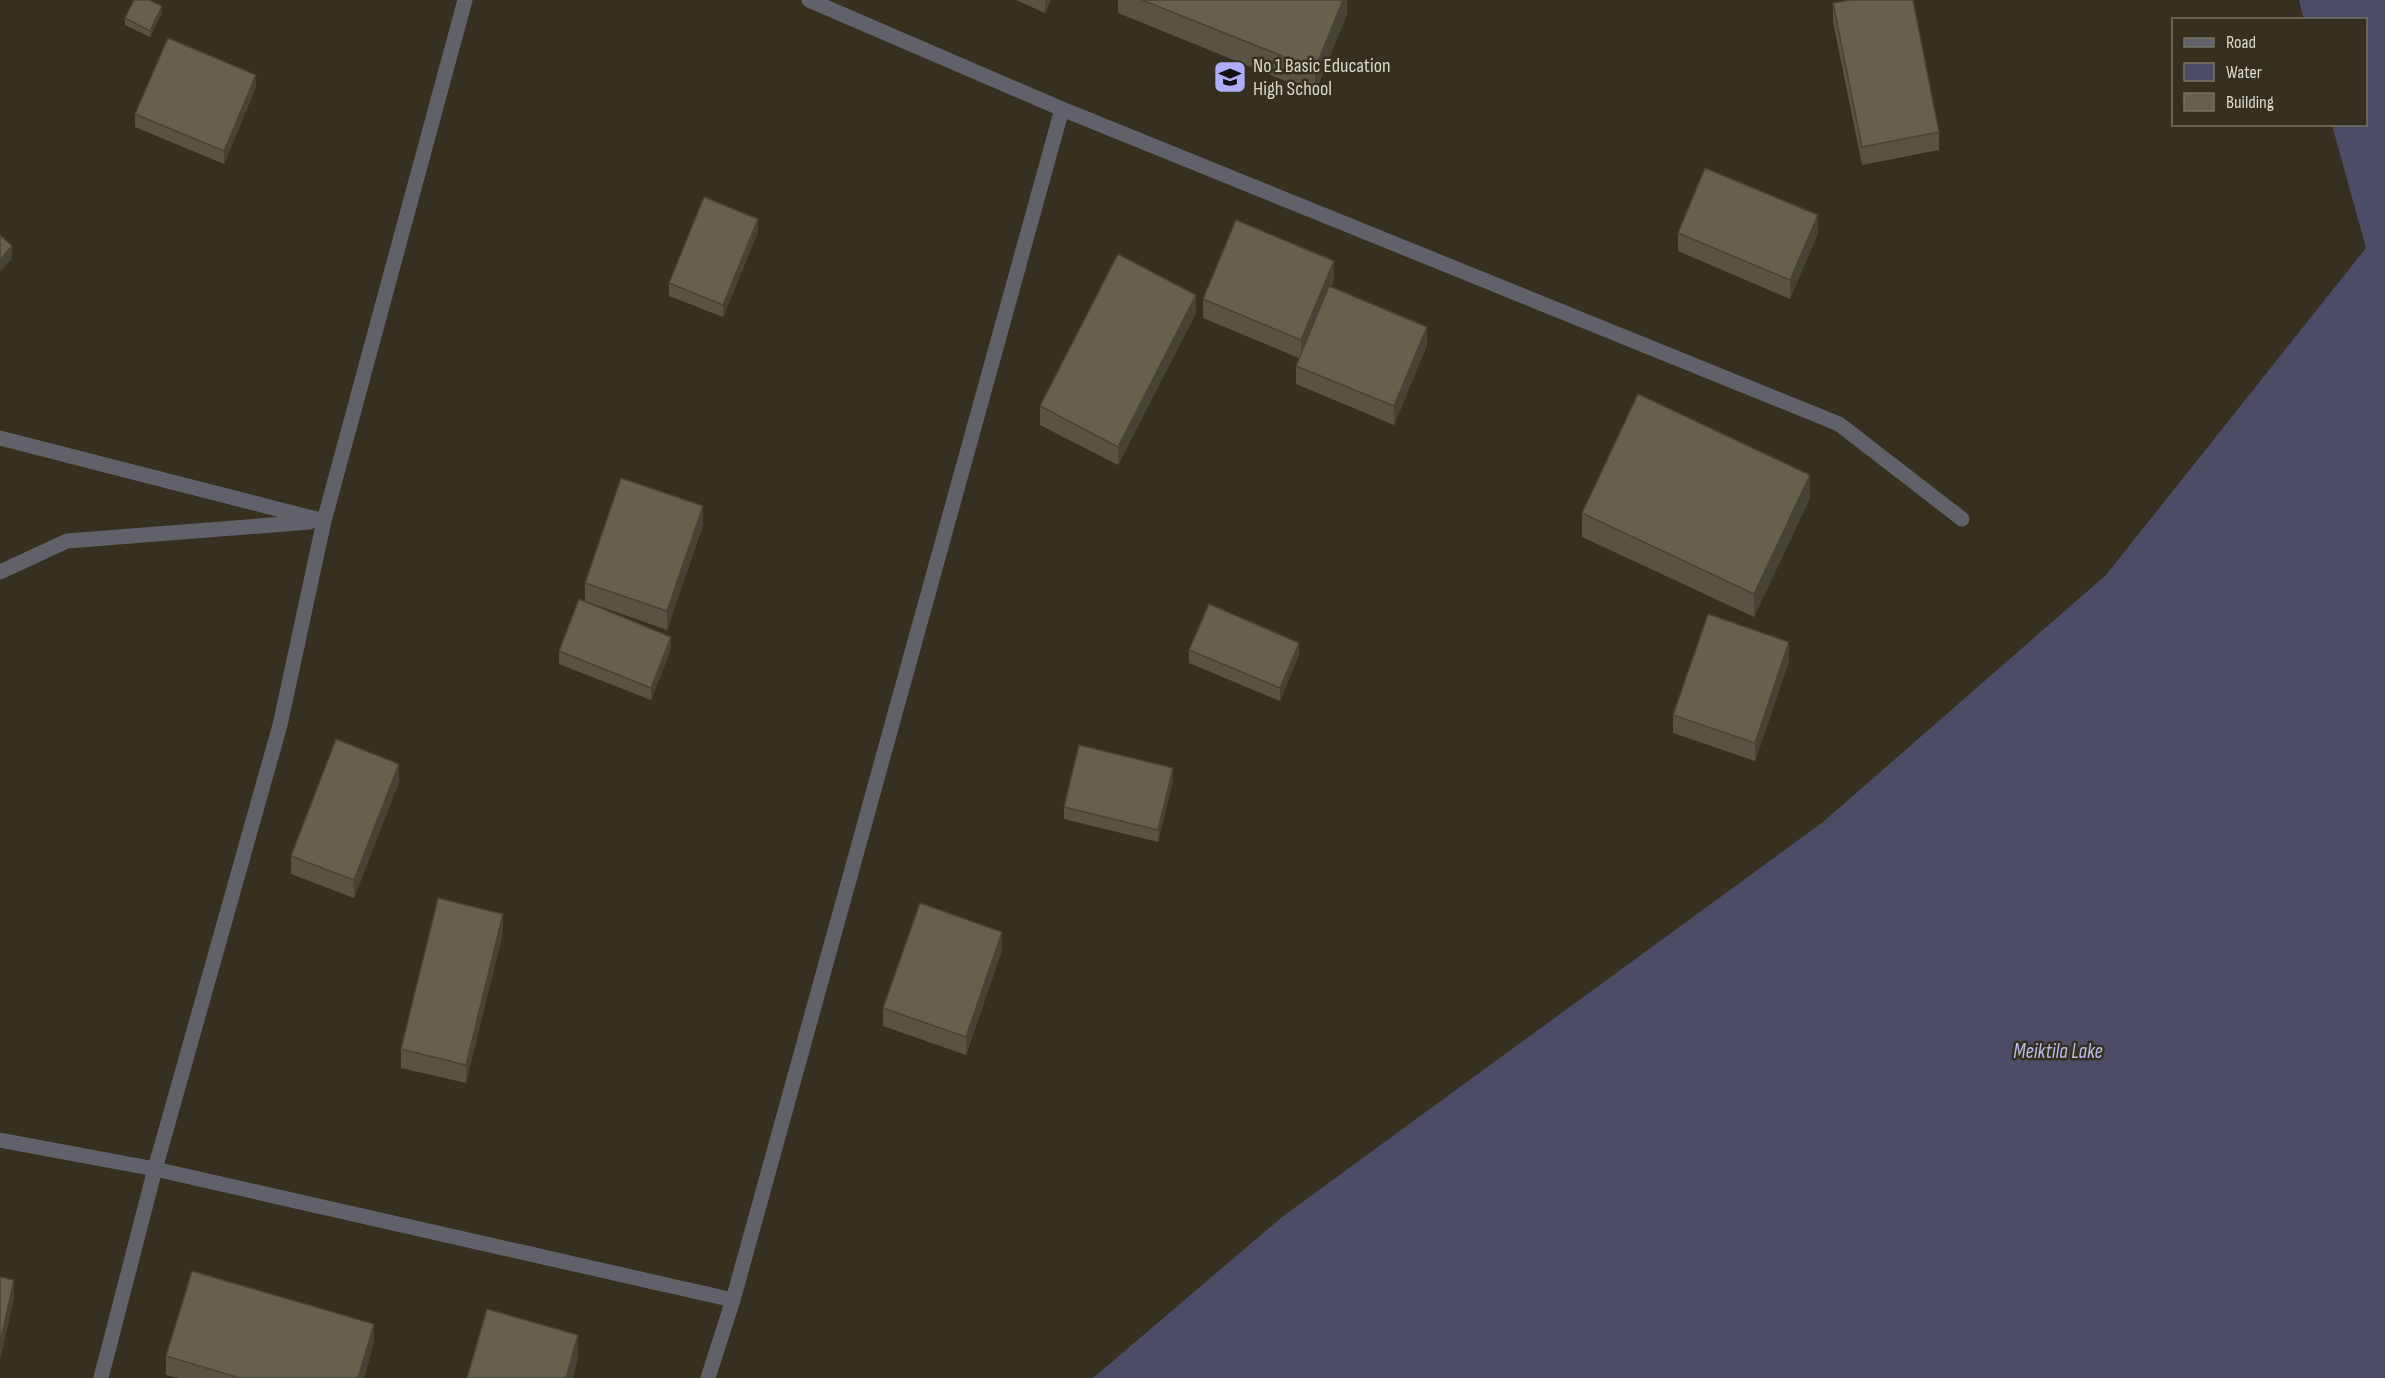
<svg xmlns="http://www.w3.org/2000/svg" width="2385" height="1378" viewBox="0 0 2385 1378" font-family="'Sofia Sans Condensed',sans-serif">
<rect width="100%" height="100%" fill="#35301f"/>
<path fill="#4c4c66" d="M 2299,0 L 2385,0 L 2385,1378 L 1093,1378 L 1282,1217 L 1823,822 L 2106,575 L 2366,248 L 2332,125 L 2366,124 L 2366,20 L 2304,19 Z"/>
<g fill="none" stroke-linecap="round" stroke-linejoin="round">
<path stroke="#616169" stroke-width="15" d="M 0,438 L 324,521
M 0,572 L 67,541 L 310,522
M 101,1378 L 155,1169 L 280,725 L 324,521 L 465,0"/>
<path stroke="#616169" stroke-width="15" d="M 1062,109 L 1839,424 L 1962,519
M 0,1140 L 155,1169 L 733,1300 L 1062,109 L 809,0
M 708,1378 L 733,1300"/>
</g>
<path fill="#585344" d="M 1016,0 L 1051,0 L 1045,13 Z
M 1118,0 L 1347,0 L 1347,14 L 1315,93 L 1118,13 Z
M 1833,3 L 1939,132 L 1939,150 L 1862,165 L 1833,22 Z
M 162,13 L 150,37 L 125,25 L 125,18 Z
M 256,87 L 224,164 L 135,127 L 135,114 Z
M 758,232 L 723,317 L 669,296 L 669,283 Z
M 1678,233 L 1818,233 L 1790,299 L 1678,251 Z
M 1334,279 L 1331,287 L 1427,345 L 1394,425 L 1296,384 L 1296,366 L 1299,358 L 1203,318 L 1203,299 Z
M 1196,313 L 1118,465 L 1040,425 L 1040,406 Z
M 1810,498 L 1754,617 L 1582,537 L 1582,513 Z
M 703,525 L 667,630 L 585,601 L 585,583 Z
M 671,649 L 651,700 L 559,664 L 559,651 Z
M 1189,650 L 1299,655 L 1280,701 L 1189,663 Z
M 1789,661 L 1755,761 L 1673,733 L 1673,715 Z
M 1173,780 L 1158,842 L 1064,819 L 1064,807 Z
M 399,782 L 354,898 L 291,874 L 291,856 Z
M 503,932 L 466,1083 L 401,1068 L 401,1049 Z
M 1002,950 L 966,1055 L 883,1026 L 883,1008 Z
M 374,1342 L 364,1378 L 178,1378 L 166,1375 L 166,1356 Z"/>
<path fill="#474437" d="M 1045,0 L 1051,0 L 1045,13 Z
M 1343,0 L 1347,0 L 1347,14 L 1315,93 L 1315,69 Z
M 162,6 L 162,13 L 150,37 L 150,31 Z
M 256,75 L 256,87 L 224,164 L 224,151 Z
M 1818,215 L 1818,233 L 1790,299 L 1790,280 Z
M 758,219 L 758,232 L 723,317 L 723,305 Z
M 12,246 L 12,259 L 0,272 L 0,260 Z
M 1334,261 L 1334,279 L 1301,359 L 1301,340 Z
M 1196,295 L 1196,313 L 1118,465 L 1118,447 Z
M 1427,327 L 1427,345 L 1394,425 L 1394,406 Z
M 1810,475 L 1810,498 L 1754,617 L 1754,594 Z
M 703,506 L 703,525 L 667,630 L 667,611 Z
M 671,637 L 671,649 L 651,700 L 651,688 Z
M 1789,642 L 1789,661 L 1755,761 L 1755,743 Z
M 1299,643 L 1299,655 L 1280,701 L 1280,688 Z
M 399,764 L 399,782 L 354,898 L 354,880 Z
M 1173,768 L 1173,780 L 1158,842 L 1158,830 Z
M 503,914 L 503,932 L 466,1083 L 466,1065 Z
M 1002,932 L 1002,950 L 966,1055 L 966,1037 Z
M 14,1280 L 14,1299 L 0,1361 L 0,1343 Z
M 374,1324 L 374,1342 L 364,1378 L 358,1378 Z
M 578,1335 L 578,1359 L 573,1378 L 566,1378 Z"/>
<path fill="#66614f" stroke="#474437" stroke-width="1.5" d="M 134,0 L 149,0 L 162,6 L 150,31 L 125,18 Z
M 1142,0 L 1343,0 L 1315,69 Z
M 1851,0 L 1913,0 L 1939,132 L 1862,147 L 1833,3 Z
M 168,38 L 256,75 L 224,151 L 135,114 Z
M 1705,168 L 1818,215 L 1790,280 L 1678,233 Z
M 704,197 L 758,219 L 723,305 L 669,283 Z
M 1236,220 L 1334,261 L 1301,340 L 1203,299 Z
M 0,235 L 12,246 L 0,260 Z
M 1118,254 L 1196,295 L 1118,447 L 1040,406 Z
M 1329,286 L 1427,327 L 1394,406 L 1296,366 Z
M 1638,394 L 1810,475 L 1754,594 L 1582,513 Z
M 621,478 L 703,506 L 667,611 L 585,583 Z
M 579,599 L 671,637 L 651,688 L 559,651 Z
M 1209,604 L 1299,643 L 1280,688 L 1189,650 Z
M 1708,614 L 1789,642 L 1755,743 L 1673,715 Z
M 336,739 L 399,764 L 354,880 L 291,856 Z
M 1079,745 L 1173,768 L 1158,830 L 1064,807 Z
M 438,898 L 503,914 L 466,1065 L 401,1049 Z
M 920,903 L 1002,932 L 966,1037 L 883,1008 Z
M 192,1271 L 374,1324 L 358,1378 L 240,1378 L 166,1356 Z
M 0,1277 L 14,1280 L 0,1343 Z
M 487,1309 L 578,1335 L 566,1378 L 467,1378 Z"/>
<defs>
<g id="school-square" transform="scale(1.725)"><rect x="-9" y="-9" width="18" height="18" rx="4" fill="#b0aefa" stroke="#35301f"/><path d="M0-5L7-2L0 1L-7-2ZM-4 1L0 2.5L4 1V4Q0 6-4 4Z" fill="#111"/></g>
</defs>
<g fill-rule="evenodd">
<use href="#school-square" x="1230" y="77"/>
</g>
<g text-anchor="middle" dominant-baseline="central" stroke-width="5" stroke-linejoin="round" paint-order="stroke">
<g font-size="20" fill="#dad7cd" stroke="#35301f" text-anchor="start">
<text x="1253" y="66">No 1 Basic Education<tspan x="1253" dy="23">High School</tspan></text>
</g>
<g font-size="21" font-style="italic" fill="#babaee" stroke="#35301f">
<text x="2058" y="1051">Meiktila Lake</text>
</g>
</g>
<rect x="2172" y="18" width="195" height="108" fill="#35301f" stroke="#777365" stroke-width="1.5"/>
<rect x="2184" y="38" width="30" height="9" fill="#616169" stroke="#777365" stroke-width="1.5"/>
<text x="2226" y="48" font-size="18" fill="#dad7cd">Road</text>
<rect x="2184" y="63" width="30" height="18" fill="#4c4c66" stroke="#777365" stroke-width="1.5"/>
<text x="2226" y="78" font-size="18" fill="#dad7cd">Water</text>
<rect x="2184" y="93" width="30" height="18" fill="#66614f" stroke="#777365" stroke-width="1.5"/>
<text x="2226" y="108" font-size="18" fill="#dad7cd">Building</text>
</svg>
